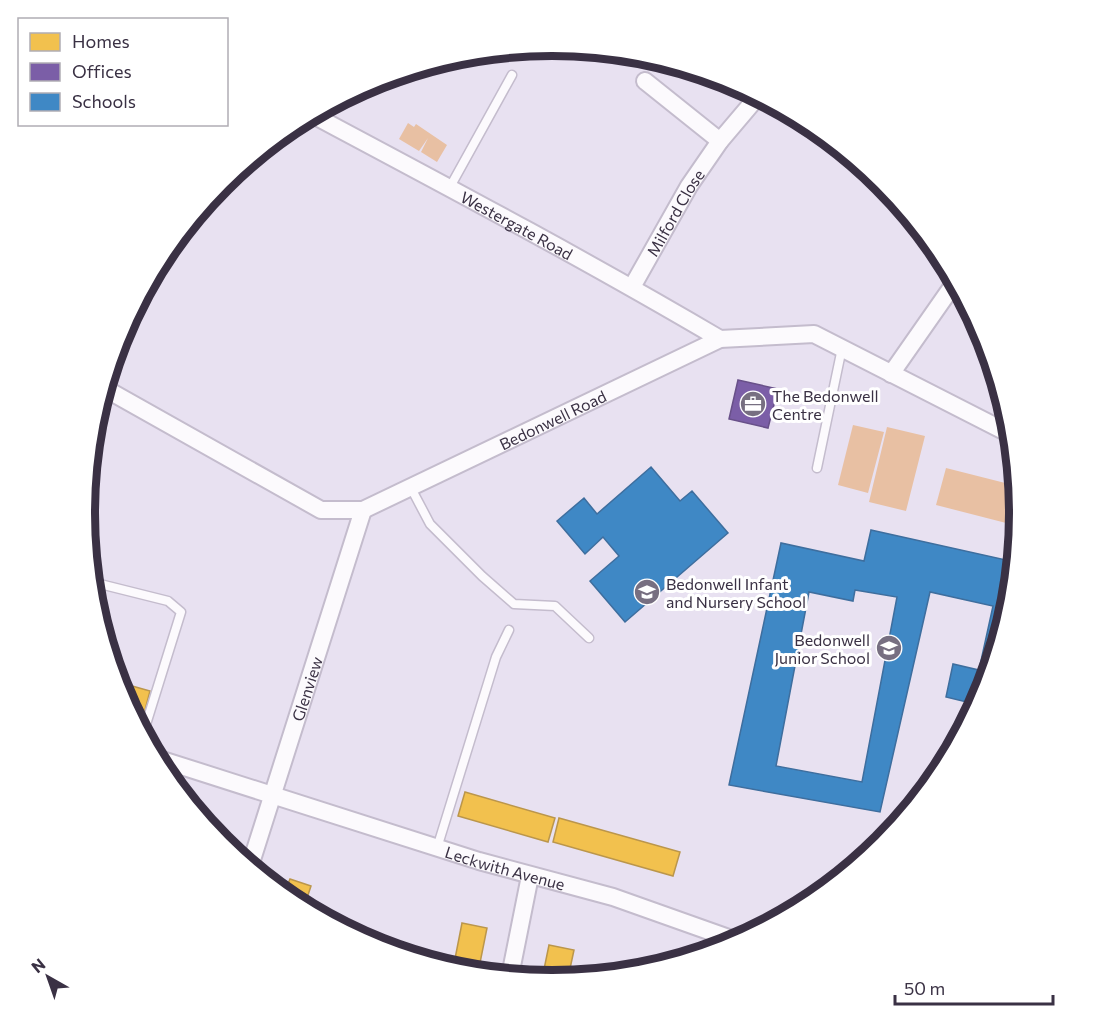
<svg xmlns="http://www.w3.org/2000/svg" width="1105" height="1025" viewBox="0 0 1105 1025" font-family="Commissioner,sans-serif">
<rect width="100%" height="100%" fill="#e8e1f1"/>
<path fill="#e8c0a3" d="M 408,123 L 414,127 L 416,124 L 447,145 L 437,162 L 421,152 L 428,138 L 419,151 L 399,139 Z
M 853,425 L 884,432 L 868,493 L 838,485 Z
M 887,427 L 925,436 L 906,511 L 869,502 Z
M 946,468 L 1017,486 L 1018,494 L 1010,524 L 936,505 Z"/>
<path fill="#f2c14e" stroke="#bb964b" stroke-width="1.5" d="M 118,682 L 150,691 L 144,714 L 130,710 Z
M 465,792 L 555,818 L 548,842 L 458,816 Z
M 559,818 L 680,852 L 673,876 L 553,842 Z
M 290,879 L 311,886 L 304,907 L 284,894 Z
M 462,923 L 487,928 L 478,973 L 453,969 Z
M 549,945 L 574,950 L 568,978 L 542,979 Z"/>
<path fill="#7b5ea7" stroke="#685089" stroke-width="1.5" d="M 738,380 L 778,389 L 768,428 L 729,419 Z"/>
<path fill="#3f88c5" stroke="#3e6e9e" stroke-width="1.5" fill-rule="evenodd" d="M 651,467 L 680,501 L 692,491 L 728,533 L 625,622 L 590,581 L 619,556 L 603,537 L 585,554 L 557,521 L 584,498 L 597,514 Z
M 871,530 L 1015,562 L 1011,604 L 984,692 L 966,725 L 971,703 L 946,697 L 953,664 L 979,670 L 993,606 L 930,592 L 880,812 L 729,785 L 781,543 L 864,561 ZM 855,590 L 897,597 L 862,782 L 776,766 L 809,592 L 853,601 Z"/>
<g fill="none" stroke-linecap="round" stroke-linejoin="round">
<g stroke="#c4bccd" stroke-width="11">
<path id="lane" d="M 450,187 L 512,75
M 817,468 L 842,348
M 411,488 L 430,524 L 482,576 L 514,604 L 555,606 L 589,638
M 92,582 L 168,601 L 181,612 L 143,734
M 437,848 L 496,657 L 509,630"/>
</g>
<g stroke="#c4bccd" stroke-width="20">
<g id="street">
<path d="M 645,81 L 720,141"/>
<path id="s1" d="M 311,114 C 448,187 586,260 720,339"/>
<path id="s2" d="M 632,287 L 689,186 L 720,141 L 759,95"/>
<path d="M 891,374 L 956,281"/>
<path id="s3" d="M 104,388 L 321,510 L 363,510 L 720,339 L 814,334 L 1012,435"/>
<path id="s4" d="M 156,758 L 479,861 L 613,897 L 737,941"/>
<path id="s5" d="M 250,866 L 363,510"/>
<path d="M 510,976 L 530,876"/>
</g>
</g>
<use href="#lane" stroke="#fcfafd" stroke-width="8"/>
<use href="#street" stroke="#fcfafd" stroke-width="16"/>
</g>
<defs>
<g id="office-disc" transform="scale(1.35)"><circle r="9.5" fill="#776f81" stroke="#fff"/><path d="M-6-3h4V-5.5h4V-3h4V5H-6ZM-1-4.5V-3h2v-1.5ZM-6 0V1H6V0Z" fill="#fff"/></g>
<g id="school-disc" transform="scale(1.35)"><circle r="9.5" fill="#776f81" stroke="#fff"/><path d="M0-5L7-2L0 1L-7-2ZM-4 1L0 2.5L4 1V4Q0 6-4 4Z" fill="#fff"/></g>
</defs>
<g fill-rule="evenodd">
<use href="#office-disc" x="753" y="404"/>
<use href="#school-disc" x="647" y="592"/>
<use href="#school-disc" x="889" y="648"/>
</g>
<g text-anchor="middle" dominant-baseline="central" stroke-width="6" stroke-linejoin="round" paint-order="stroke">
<g font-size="16" fill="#3a3144" stroke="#fff">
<text stroke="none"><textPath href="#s2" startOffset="86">Milford Close</textPath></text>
<text stroke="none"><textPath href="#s1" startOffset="234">Westergate Road</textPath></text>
<text stroke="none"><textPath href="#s3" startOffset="501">Bedonwell Road</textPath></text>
<text stroke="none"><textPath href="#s5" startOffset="186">Glenview</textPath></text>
<text stroke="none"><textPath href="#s4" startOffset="366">Leckwith Avenue</textPath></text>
</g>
<g font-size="16" fill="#3a3144" stroke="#fff" text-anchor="start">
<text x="772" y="395">The Bedonwell<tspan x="772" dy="18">Centre</tspan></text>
<text x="666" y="583">Bedonwell Infant<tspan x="666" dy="18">and Nursery School</tspan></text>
<text x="870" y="639" text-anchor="end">Bedonwell<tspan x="870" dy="18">Junior School</tspan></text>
</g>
</g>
<path d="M0 0H1105V1025H0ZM95 513a457 457 0 1 1 914 0a457 457 0 1 1-914 0Z" fill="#fff" fill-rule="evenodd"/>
<path fill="none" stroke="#3a3144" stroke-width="8" d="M95 513a457 457 0 1 1 914 0a457 457 0 1 1-914 0Z"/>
<rect x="18" y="18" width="210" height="108" fill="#ffffff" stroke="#b0adb4" stroke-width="1.5"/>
<rect x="30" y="33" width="30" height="18" fill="#f2c14e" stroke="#b0adb4" stroke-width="1.5"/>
<text x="72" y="48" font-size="18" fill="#3a3144">Homes</text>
<rect x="30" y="63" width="30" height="18" fill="#7b5ea7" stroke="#b0adb4" stroke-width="1.5"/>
<text x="72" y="78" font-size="18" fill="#3a3144">Offices</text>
<rect x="30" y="93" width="30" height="18" fill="#3f88c5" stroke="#b0adb4" stroke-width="1.5"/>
<text x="72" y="108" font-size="18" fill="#3a3144">Schools</text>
<g transform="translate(48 977) rotate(320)" stroke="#ffffff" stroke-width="4.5" paint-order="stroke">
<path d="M0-4.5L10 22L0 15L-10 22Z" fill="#3a3144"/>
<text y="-9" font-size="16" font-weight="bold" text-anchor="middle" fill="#3a3144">N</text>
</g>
<path d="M895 995v9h158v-9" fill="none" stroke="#3a3144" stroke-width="3"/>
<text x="904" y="995" font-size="18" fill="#3a3144" stroke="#ffffff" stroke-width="4.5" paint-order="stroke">50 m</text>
</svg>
